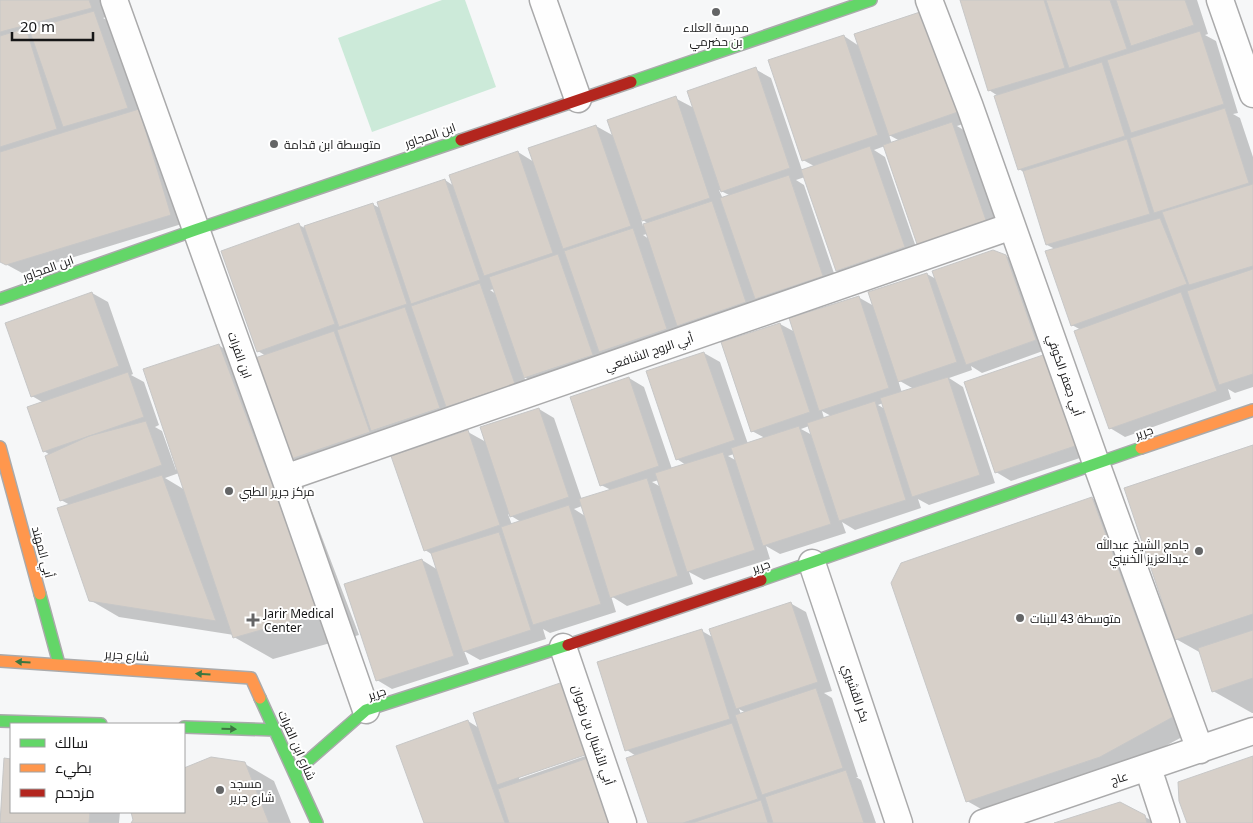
<svg xmlns="http://www.w3.org/2000/svg" width="1253" height="823" viewBox="0 0 1253 823" font-family="'Noto Sans',Cairo,sans-serif">
<rect width="100%" height="100%" fill="#f6f7f8"/>
<path fill="#ccead9" d="M 442,0 L 465,0 L 496,87 L 372,132 L 338,38 Z"/>
<path fill="#0003" fill-rule="evenodd" d="M 0,0 L 102,0 L 106,17 L 103,18 L 109,21 L 185,223 L 22,273 L 0,261 Z
M 962,0 L 1197,0 L 1208,34 L 1205,35 L 1216,41 L 1238,113 L 1233,114 L 1240,118 L 1253,157 L 1253,387 L 1235,393 L 1228,389 L 1231,399 L 1125,437 L 1110,428 L 1081,330 L 1072,325 L 1055,249 L 1047,245 L 1025,173 L 1019,169 L 998,96 L 989,90 Z
M 844,36 L 972,121 L 957,126 L 967,132 L 1001,232 L 934,255 L 885,146 L 874,150 L 885,157 L 919,256 L 852,279 L 837,270 L 805,177 L 796,180 L 804,185 L 838,285 L 771,307 L 757,299 L 761,311 L 694,334 L 678,325 L 682,338 L 541,386 L 524,377 L 530,393 L 308,467 L 292,458 L 359,635 L 273,659 L 234,637 L 234,635 L 119,617 L 90,600 L 70,505 L 61,500 L 50,455 L 44,451 L 44,403 L 32,396 L 92,293 L 108,302 L 133,374 L 131,375 L 144,382 L 159,425 L 155,427 L 162,431 L 176,470 L 178,469 L 218,345 L 260,369 L 266,356 L 258,351 L 299,225 L 307,229 L 372,204 L 380,208 L 445,180 L 454,186 L 518,152 L 534,162 L 529,148 L 596,126 L 614,136 L 675,98 L 694,108 L 755,69 L 771,78 L 802,170 L 814,166 L 803,160 ZM 889,135 L 900,141 L 892,144 ZM 719,190 L 731,196 L 723,199 ZM 641,219 L 649,224 L 643,226 ZM 647,234 L 649,239 L 643,235 ZM 495,289 L 496,294 L 490,290 ZM 179,473 L 185,490 L 165,478 Z
M 1006,256 L 1021,265 L 1051,348 L 982,373 L 971,366 L 972,370 L 949,378 L 963,387 L 995,483 L 929,505 L 918,499 L 921,508 L 855,530 L 842,522 L 846,533 L 780,554 L 766,546 L 770,559 L 704,580 L 689,572 L 693,584 L 627,606 L 611,596 L 616,612 L 550,633 L 543,629 L 546,639 L 480,660 L 464,651 L 469,664 L 392,689 L 377,680 L 422,560 L 438,570 L 433,555 L 425,550 L 468,432 L 486,442 L 539,409 L 554,418 L 582,500 L 611,490 L 601,485 L 629,378 L 644,387 L 672,469 L 686,465 L 677,459 L 704,353 L 720,362 L 748,444 L 765,438 L 752,431 L 780,324 L 795,332 L 858,297 L 874,306 L 927,274 L 936,279 ZM 898,380 L 914,389 L 902,393 ZM 883,403 L 885,409 L 878,405 ZM 822,411 L 831,416 L 824,418 ZM 809,426 L 812,435 L 801,429 ZM 734,454 L 737,461 L 728,456 ZM 659,480 L 661,487 L 652,482 ZM 582,506 L 585,516 L 574,509 ZM 508,514 L 521,522 L 512,525 Z
M 965,383 L 1092,454 L 1011,481 L 996,472 Z
M 1253,447 L 1253,713 L 1252,713 L 1213,691 L 1201,653 L 1176,639 Z
M 1092,498 L 1115,512 L 1195,730 L 1123,769 L 990,814 L 967,801 Z
M 790,603 L 806,612 L 832,691 L 824,693 L 832,698 L 858,777 L 856,777 L 861,780 L 876,823 L 649,823 L 636,756 L 627,750 L 702,631 L 714,638 ZM 739,709 L 746,713 L 741,714 Z
M 563,683 L 579,692 L 602,763 L 596,765 L 604,769 L 622,823 L 425,823 L 398,746 L 468,721 L 479,728 L 474,714 ZM 593,751 L 594,753 L 519,779 L 519,776 Z
M 212,758 L 245,764 L 274,781 L 291,823 L 132,823 L 134,820 L 132,812 L 184,812 L 184,769 Z
M 6,760 L 11,760 L 11,812 L 120,812 L 119,823 L 0,823 Z
M 1120,803 L 1156,823 L 1058,823 Z"/>
<path fill="#d7d0c9" stroke="#c7c7c7" d="M 0,0 L 89,0 L 92,8 L 0,32 Z
M 960,0 L 1044,0 L 1065,68 L 988,91 Z
M 1046,0 L 1110,0 L 1127,49 L 1069,68 Z
M 1116,0 L 1185,0 L 1194,25 L 1131,46 Z
M 94,11 L 128,108 L 63,127 L 29,29 Z
M 923,11 L 958,112 L 889,136 L 854,34 Z
M 26,28 L 57,129 L 0,147 L 0,36 Z
M 1200,31 L 1224,104 L 1131,133 L 1107,60 Z
M 844,35 L 878,135 L 802,161 L 768,60 Z
M 1102,62 L 1125,136 L 1018,170 L 994,96 Z
M 756,67 L 790,168 L 721,192 L 687,91 Z
M 676,96 L 710,198 L 642,221 L 607,120 Z
M 1225,108 L 1249,183 L 1154,213 L 1130,138 Z
M 139,109 L 171,215 L 6,265 L 0,262 L 0,152 Z
M 952,122 L 987,223 L 918,247 L 883,145 Z
M 596,125 L 631,226 L 563,249 L 528,148 Z
M 1127,139 L 1150,214 L 1046,245 L 1023,171 Z
M 870,146 L 905,247 L 836,271 L 801,170 Z
M 518,151 L 553,253 L 484,276 L 449,175 Z
M 789,175 L 823,276 L 755,299 L 720,198 Z
M 445,179 L 480,280 L 411,304 L 377,202 Z
M 1253,184 L 1253,266 L 1189,285 L 1162,212 Z
M 712,201 L 746,302 L 677,326 L 643,224 Z
M 373,203 L 407,304 L 339,327 L 304,226 Z
M 1160,218 L 1187,284 L 1071,326 L 1045,251 Z
M 299,223 L 335,324 L 257,352 L 221,251 Z
M 633,228 L 667,329 L 599,352 L 564,251 Z
M 993,250 L 1006,255 L 1036,340 L 966,365 L 932,271 Z
M 558,254 L 593,355 L 524,378 L 489,277 Z
M 1253,269 L 1253,374 L 1219,385 L 1187,291 Z
M 927,273 L 957,362 L 898,382 L 868,292 Z
M 480,283 L 515,384 L 446,407 L 411,306 Z
M 92,292 L 119,366 L 31,397 L 5,323 Z
M 1181,292 L 1217,391 L 1109,429 L 1074,331 Z
M 859,296 L 889,388 L 819,411 L 789,318 Z
M 405,307 L 440,408 L 371,431 L 337,330 Z
M 780,323 L 810,412 L 751,432 L 721,342 Z
M 334,331 L 370,432 L 291,459 L 255,358 Z
M 219,344 L 321,613 L 233,638 L 143,369 Z
M 704,352 L 735,440 L 676,460 L 646,371 Z
M 1046,354 L 1078,445 L 995,473 L 964,382 Z
M 128,372 L 144,417 L 43,452 L 27,407 Z
M 629,377 L 659,466 L 600,486 L 570,397 Z
M 948,377 L 980,475 L 912,497 L 880,398 Z
M 875,401 L 906,500 L 839,521 L 807,423 Z
M 539,408 L 569,497 L 510,517 L 480,427 Z
M 146,421 L 162,465 L 60,501 L 45,456 L 89,436 Z
M 799,426 L 831,524 L 763,546 L 731,448 Z
M 468,430 L 500,525 L 424,551 L 391,456 Z
M 1253,445 L 1253,614 L 1175,640 L 1124,488 Z
M 723,452 L 755,550 L 687,572 L 655,473 Z
M 162,475 L 216,621 L 89,601 L 57,508 Z
M 647,478 L 678,576 L 610,598 L 579,499 Z
M 1092,497 L 1173,717 L 1100,757 L 966,802 L 891,583 L 901,563 Z
M 569,505 L 601,604 L 533,625 L 501,527 Z
M 499,532 L 531,630 L 463,652 L 431,553 Z
M 422,559 L 454,656 L 376,681 L 344,584 Z
M 791,602 L 818,682 L 736,709 L 709,629 Z
M 702,629 L 730,719 L 625,751 L 597,662 Z
M 1253,630 L 1253,678 L 1212,692 L 1198,648 Z
M 563,682 L 588,754 L 497,785 L 473,713 Z
M 816,688 L 843,768 L 762,795 L 735,715 Z
M 468,720 L 505,823 L 424,823 L 396,746 Z
M 732,723 L 758,799 L 683,823 L 648,823 L 626,758 Z
M 1253,756 L 1253,823 L 1187,823 L 1179,801 L 1178,782 Z
M 211,757 L 245,762 L 269,823 L 131,823 L 133,820 L 131,812 L 184,812 L 184,768 Z
M 4,758 L 11,759 L 11,812 L 90,812 L 89,823 L 0,823 Z
M 588,758 L 610,823 L 509,823 L 498,789 Z
M 846,770 L 864,823 L 773,823 L 765,797 Z
M 761,800 L 768,823 L 692,823 Z
M 1120,802 L 1145,815 L 1147,823 L 1054,823 Z"/>
<g fill="none" stroke-linecap="round" stroke-linejoin="round">
<g stroke="#aaaaab" stroke-width="29">
<path id="street" d="M 114,0 L 285,478 L 366,710
M 543,0 L 578,99
M 929,0 L 970,107 L 1096,463 L 1200,750
M 1220,0 L 1253,94
M 285,478 L 1012,226
M 812,563 L 899,823
M 563,647 L 623,823
M 1148,768 L 1166,823
M 983,823 L 1253,731"/>
</g>
<g stroke="#aaaaab" stroke-width="14">
<path id="fast" d="M 631,82 L 871,0
M 0,299 L 195,230 L 461,140
M 761,580 L 1141,448
M 40,594 L 59,664
M 260,698 L 317,823
M 0,721 L 101,724
M 184,727 L 275,730
M 294,773 L 366,710 L 568,645"/>
</g>
<g stroke="#aaaaab" stroke-width="14">
<path id="slow" d="M 0,447 L 40,594
M 1141,448 L 1253,410
M 0,661 L 251,678 L 260,698"/>
</g>
<g stroke="#aaaaab" stroke-width="14">
<path id="jam" d="M 461,140 L 631,82
M 568,645 L 761,580"/>
</g>
<use href="#street" stroke="#fefefe" stroke-width="26"/>
<use href="#fast" stroke="#63d668" stroke-width="11"/>
<use href="#slow" stroke="#ff974d" stroke-width="11"/>
<use href="#jam" stroke="#b3261e" stroke-width="11"/>
</g>
<defs><path id="oneway-solid" d="M-6-.8H1V-3.2L6.5 0L1 3.2V.8H-6Z" transform="scale(1.25)"/></defs>
<g fill="#3c7640">
<use href="#oneway-solid" transform="translate(23 662) rotate(-177)"/>
<use href="#oneway-solid" transform="translate(203 674) rotate(-176)"/>
<use href="#oneway-solid" transform="translate(229 729) rotate(2)"/>
</g>
<g fill="#646566" stroke="#fff" stroke-width="2">
<circle cx="716" cy="12" r="5"/>
<circle cx="274" cy="144" r="5"/>
<circle cx="229" cy="491" r="5"/>
<circle cx="1199" cy="551" r="5"/>
<circle cx="1020" cy="618" r="5"/>
<path d="M250.5 612.5h5v5h5v5h-5v5h-5v-5h-5v-5h5z"/>
<circle cx="220" cy="790" r="5"/>
</g>
<g text-anchor="middle" dominant-baseline="central" stroke-width="4" stroke-linejoin="round" paint-order="stroke">
<g font-size="12" fill="#161617" stroke="#fff" text-anchor="start">
<text x="716" y="27" text-anchor="middle">مدرسة العلاء<tspan x="716" dy="14">بن حضرمي</tspan></text>
<text x="284" y="144">متوسطة ابن قدامة</text>
<text x="239" y="491">مركز جرير الطبي</text>
<text x="1189" y="544" text-anchor="end">جامع الشيخ عبدالله<tspan x="1189" dy="14">عبدالعزيز الخنيني</tspan></text>
<text x="264" y="613">Jarir Medical<tspan x="264" dy="14">Center</tspan></text>
<text x="1030" y="618">متوسطة 43 للبنات</text>
<text x="230" y="783">مسجد<tspan x="230" dy="14">شارع جرير</tspan></text>
</g>
<g font-size="12" fill="#161617" stroke="#fff">
<text transform="translate(430 135) rotate(-19)">ابن المجاور</text>
<text transform="translate(48 268) rotate(-20)">ابن المجاور</text>
<text transform="translate(649 352) rotate(-19)">أبي الروح الشافعي</text>
<text transform="translate(240 355) rotate(70)">ابن الفرات</text>
<text transform="translate(1065 375) rotate(71)">أبي جعفر الكوفي</text>
<text transform="translate(1144 432) rotate(-19)">جرير</text>
<text transform="translate(43 552) rotate(75)">أبي المهند</text>
<text transform="translate(761 566) rotate(-19)">جرير</text>
<text transform="translate(127 655) rotate(4)">شارع جرير</text>
<text transform="translate(377 693) rotate(-18)">جرير</text>
<text transform="translate(856 693) rotate(71)">بكر القشيري</text>
<text transform="translate(593 735) rotate(71)">أبي الأشبال بن رضوان</text>
<text transform="translate(297 745) rotate(66)">شارع ابن الفرات</text>
<text transform="translate(1119 778) rotate(-18)">عاج</text>
</g>
</g>
<rect x="10" y="723" width="175" height="90" fill="#ffffff" stroke="#a2a2a2"/>
<rect x="20" y="739" width="25" height="8" fill="#63d668" stroke="#a2a2a2"/>
<text x="55" y="748" font-size="15" fill="#161617">سالك</text>
<rect x="20" y="764" width="25" height="8" fill="#ff974d" stroke="#a2a2a2"/>
<text x="55" y="773" font-size="15" fill="#161617">بطيء</text>
<rect x="20" y="789" width="25" height="8" fill="#b3261e" stroke="#a2a2a2"/>
<text x="55" y="798" font-size="15" fill="#161617">مزدحم</text>
<path d="M12 32v8h81v-8" fill="none" stroke="#161617" stroke-width="2.5"/>
<text x="20" y="32" font-size="15" fill="#161617" stroke="#ffffff" stroke-width="4" paint-order="stroke">20 m</text>
</svg>
